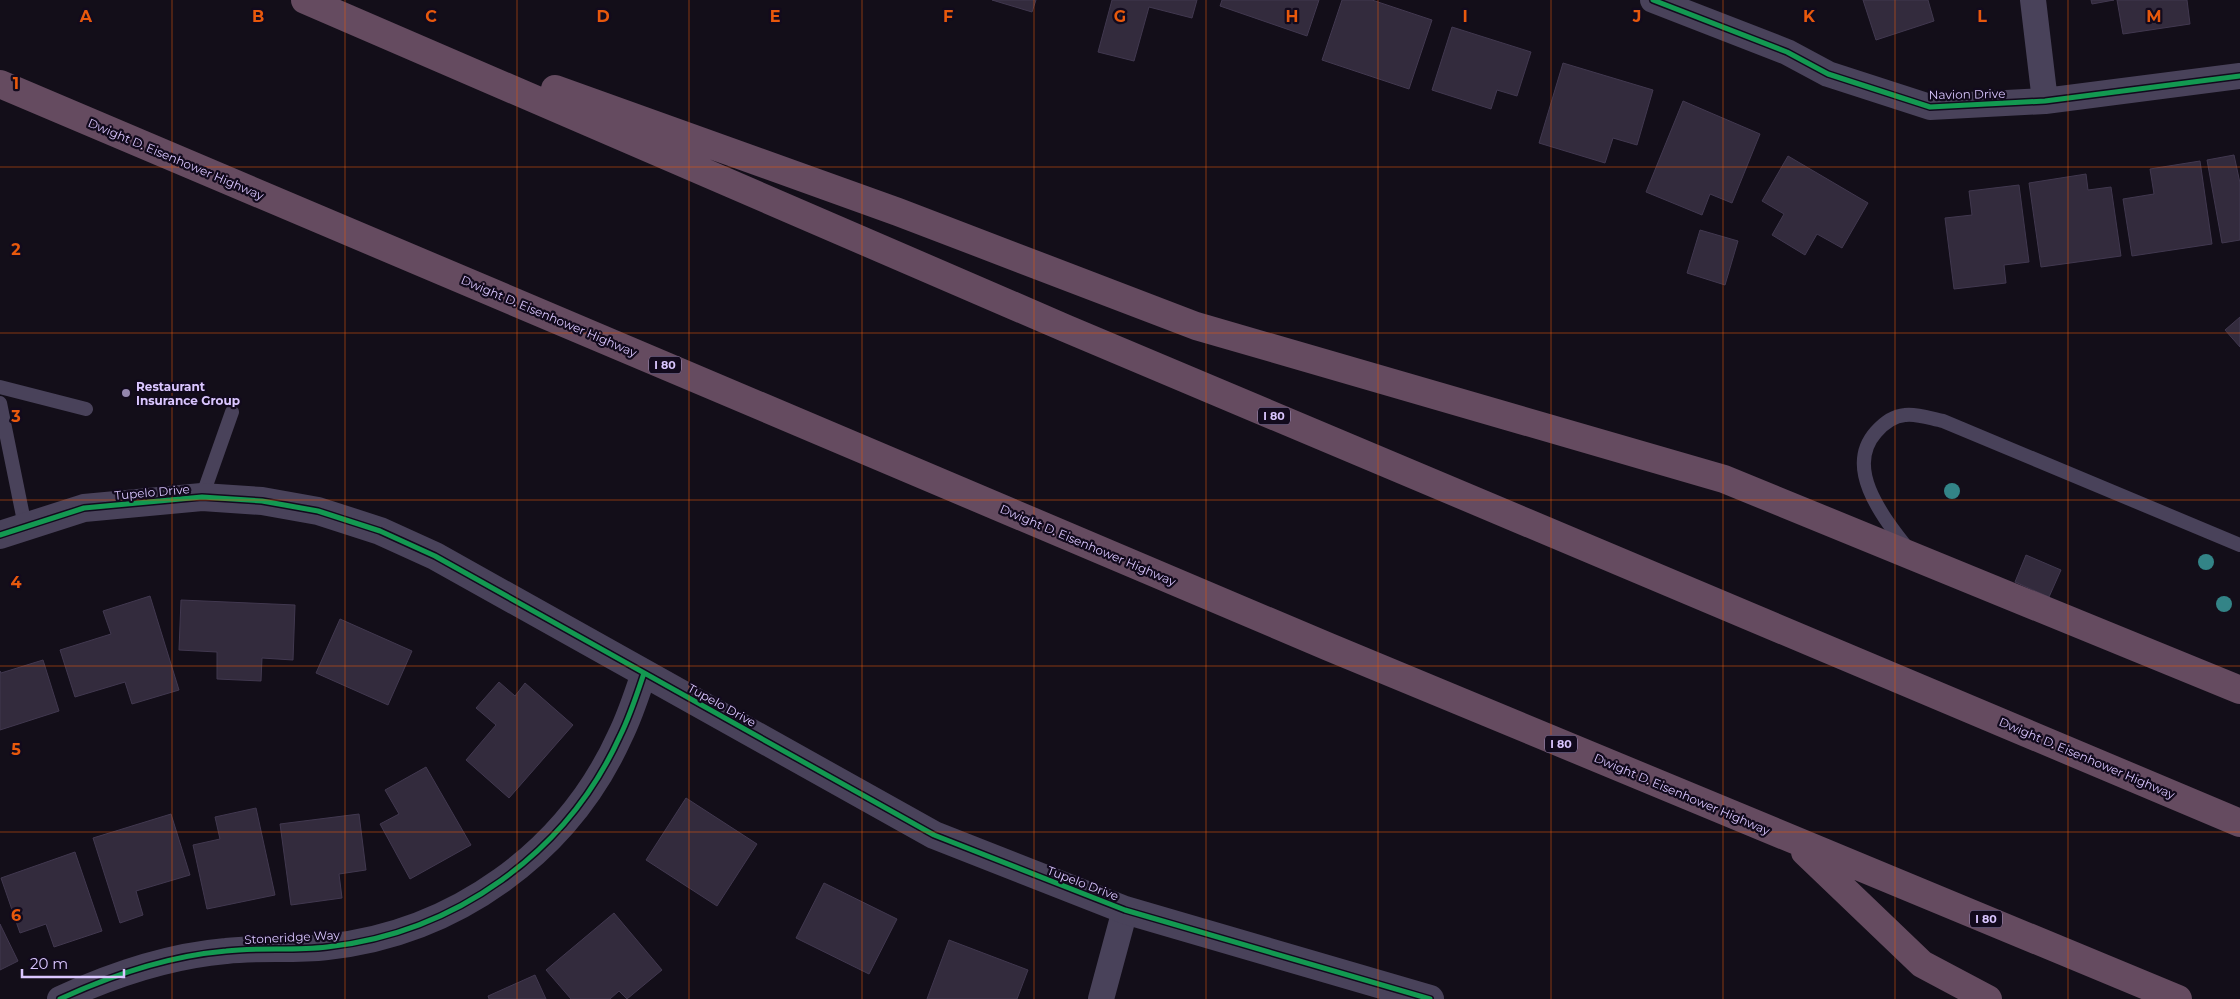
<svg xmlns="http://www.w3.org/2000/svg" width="2240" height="999" viewBox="0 0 2240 999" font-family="Montserrat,sans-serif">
<rect width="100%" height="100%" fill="#130e19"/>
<path fill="#332b3d" stroke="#41384f" d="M 992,0 L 1036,0 L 1032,12 Z
M 1112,0 L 1197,0 L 1192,18 L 1149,7 L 1134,61 L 1098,52 Z
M 1222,0 L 1319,0 L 1307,36 L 1220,6 Z
M 1342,0 L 1372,0 L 1432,20 L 1409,89 L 1322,60 Z
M 1863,0 L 1928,0 L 1934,21 L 1876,40 Z
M 2091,0 L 2114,0 L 2092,4 Z
M 2117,0 L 2187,0 L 2190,24 L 2123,34 Z
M 1452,27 L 1531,52 L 1517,96 L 1497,90 L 1491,109 L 1432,90 Z
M 1563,63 L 1653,90 L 1637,145 L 1613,138 L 1605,163 L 1539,143 Z
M 1683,101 L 1760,134 L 1732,203 L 1710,194 L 1702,215 L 1646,192 Z
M 2234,155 L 2240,183 L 2240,240 L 2222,243 L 2207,160 Z
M 1788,156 L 1868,203 L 1842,248 L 1817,234 L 1805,255 L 1772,235 L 1784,214 L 1762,201 Z
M 2200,161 L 2212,244 L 2132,256 L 2123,199 L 2154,194 L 2150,169 Z
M 2086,174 L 2088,190 L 2111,187 L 2121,256 L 2041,267 L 2029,183 Z
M 2019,185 L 2029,262 L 2004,265 L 2006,283 L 1954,289 L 1945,218 L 1972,215 L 1969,191 Z
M 1700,230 L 1738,241 L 1725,285 L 1687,273 Z
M 2240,317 L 2240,347 L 2225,330 Z
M 2026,555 L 2061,570 L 2049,597 L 2015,582 Z
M 150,596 L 179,690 L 132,704 L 125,682 L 75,697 L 60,650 L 111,634 L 103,611 Z
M 181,600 L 295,605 L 293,660 L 262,658 L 261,681 L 217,679 L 217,652 L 179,650 Z
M 340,619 L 412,651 L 388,705 L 316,673 Z
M 43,660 L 59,711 L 0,730 L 0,671 L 1,673 Z
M 499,682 L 515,696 L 525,683 L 573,725 L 509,798 L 466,760 L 496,725 L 476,708 Z
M 426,767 L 471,845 L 410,879 L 380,824 L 399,814 L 385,790 Z
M 686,798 L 757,844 L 717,906 L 646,860 Z
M 256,808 L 275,895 L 207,909 L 193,845 L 220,839 L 215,817 Z
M 171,814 L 190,875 L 136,891 L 143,915 L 120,923 L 93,838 Z
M 359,814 L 366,870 L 339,874 L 342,898 L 291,905 L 280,824 Z
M 75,852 L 102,931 L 54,947 L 46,924 L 20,933 L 1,878 Z
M 824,883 L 897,919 L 869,974 L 796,938 Z
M 614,913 L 662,970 L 627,999 L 619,991 L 610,999 L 571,999 L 546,970 Z
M 0,924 L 18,961 L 0,970 Z
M 949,940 L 1028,970 L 1017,999 L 927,999 Z
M 535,975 L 546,999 L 489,999 L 488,996 Z"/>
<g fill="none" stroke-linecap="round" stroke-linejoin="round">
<path stroke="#49425a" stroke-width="14" d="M 0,387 L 86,409
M 0,403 L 25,526
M 202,497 L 232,412
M 1907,548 C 1885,519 1843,469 1876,432 C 1883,424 1893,416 1905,415 C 1916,413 1932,419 1943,421 L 2240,545"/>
<path stroke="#49425a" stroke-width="26" d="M 1653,0 L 1787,52 L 1828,74 L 1930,107 L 2045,101 L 2240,76
M 2033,0 L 2045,101
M 60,999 C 112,975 168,956 226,951 C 259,947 294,951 327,947 C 455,933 567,853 620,736 C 630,716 637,694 644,673
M 1101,999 L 1125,910"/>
<path stroke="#49425a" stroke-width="28" d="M 0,535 L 84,508 L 202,497 L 262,501 L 318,511 L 380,531 L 435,556 L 934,835 L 1125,910 L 1430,999"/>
<path stroke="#654b60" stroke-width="28" d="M 305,0 L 1065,328 L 2240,823
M 0,84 L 1329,647 L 2178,999
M 555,89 L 898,212 L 1196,326 L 1724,479 L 2240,690
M 1805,852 L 1922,964 L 1988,999"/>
<g stroke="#120a1d" stroke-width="8">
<path id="cycleway" d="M 1653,0 L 1787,52 L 1828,74 L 1930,107 L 2045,101 L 2240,76
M 0,535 L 84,508 L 202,497 L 262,501 L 318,511 L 380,531 L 435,556 L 934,835 L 1125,910 L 1430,999
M 60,999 C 112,975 168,956 226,951 C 259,947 294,951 327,947 C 455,933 567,853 620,736 C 630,716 637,694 644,673"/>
</g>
<use href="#cycleway" stroke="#139951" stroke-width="5"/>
</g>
<g fill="#338487">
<circle cx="1952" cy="491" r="8"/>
<circle cx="2206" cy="562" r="8"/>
<circle cx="2224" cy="604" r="8"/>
</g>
<path fill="none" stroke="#e8590c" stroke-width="1" stroke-opacity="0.55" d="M 172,0 L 172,999M 345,0 L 345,999M 517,0 L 517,999M 689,0 L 689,999M 862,0 L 862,999M 1034,0 L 1034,999M 1206,0 L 1206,999M 1378,0 L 1378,999M 1551,0 L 1551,999M 1723,0 L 1723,999M 1895,0 L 1895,999M 2068,0 L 2068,999M 0,167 L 2240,167M 0,333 L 2240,333M 0,500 L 2240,500M 0,666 L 2240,666M 0,832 L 2240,832"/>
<circle fill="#9486ae" stroke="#120a1d" stroke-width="2" cx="126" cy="393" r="5"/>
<g text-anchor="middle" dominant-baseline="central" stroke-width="4.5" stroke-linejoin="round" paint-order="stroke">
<g fill="#120a1d" stroke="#9e8ebb" stroke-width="1">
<rect x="649" y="356.5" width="32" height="17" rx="4"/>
<rect x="1258" y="407.5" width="32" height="17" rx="4"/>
<rect x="1545" y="735.5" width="32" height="17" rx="4"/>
<rect x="1970" y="910.5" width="32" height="17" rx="4"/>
</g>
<g font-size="11" font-weight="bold" fill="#dac6ff">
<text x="665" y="365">I 80</text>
<text x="1274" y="416">I 80</text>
<text x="1561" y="744">I 80</text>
<text x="1986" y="919">I 80</text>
</g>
<g font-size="12" fill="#dac6ff" stroke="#120a1d">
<text transform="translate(1967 94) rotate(-1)">Navion Drive</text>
<text transform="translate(176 159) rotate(23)">Dwight D. Eisenhower Highway</text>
<text transform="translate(549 316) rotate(23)">Dwight D. Eisenhower Highway</text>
<text transform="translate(152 492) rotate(-5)">Tupelo Drive</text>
<text transform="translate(1088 545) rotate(23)">Dwight D. Eisenhower Highway</text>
<text transform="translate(722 705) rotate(29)">Tupelo Drive</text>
<text transform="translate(2087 758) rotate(23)">Dwight D. Eisenhower Highway</text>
<text transform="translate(1682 794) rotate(23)">Dwight D. Eisenhower Highway</text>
<text transform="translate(1083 883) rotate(21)">Tupelo Drive</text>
<text transform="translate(292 937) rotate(-3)">Stoneridge Way</text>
</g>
<g font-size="12" font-weight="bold" fill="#dac6ff" stroke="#120a1d" text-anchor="start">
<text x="136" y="386">Restaurant<tspan x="136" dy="14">Insurance Group</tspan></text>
</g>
</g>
<g font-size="16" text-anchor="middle" font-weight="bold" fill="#e8590c" stroke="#120a1d" stroke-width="4.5" stroke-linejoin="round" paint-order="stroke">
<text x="86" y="22">A</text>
<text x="258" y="22">B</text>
<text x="431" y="22">C</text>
<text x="603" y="22">D</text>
<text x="775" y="22">E</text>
<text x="948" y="22">F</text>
<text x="1120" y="22">G</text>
<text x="1292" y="22">H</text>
<text x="1465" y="22">I</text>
<text x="1637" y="22">J</text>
<text x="1809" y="22">K</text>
<text x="1982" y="22">L</text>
<text x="2154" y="22">M</text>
<text x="16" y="89">1</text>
<text x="16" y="255">2</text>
<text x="16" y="422">3</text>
<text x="16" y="588">4</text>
<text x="16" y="755">5</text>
<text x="16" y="921">6</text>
</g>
<path d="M22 969v8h102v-8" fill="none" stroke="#dac6ff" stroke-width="2.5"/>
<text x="30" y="969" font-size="15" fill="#dac6ff" stroke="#120a1d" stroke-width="4" paint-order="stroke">20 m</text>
</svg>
